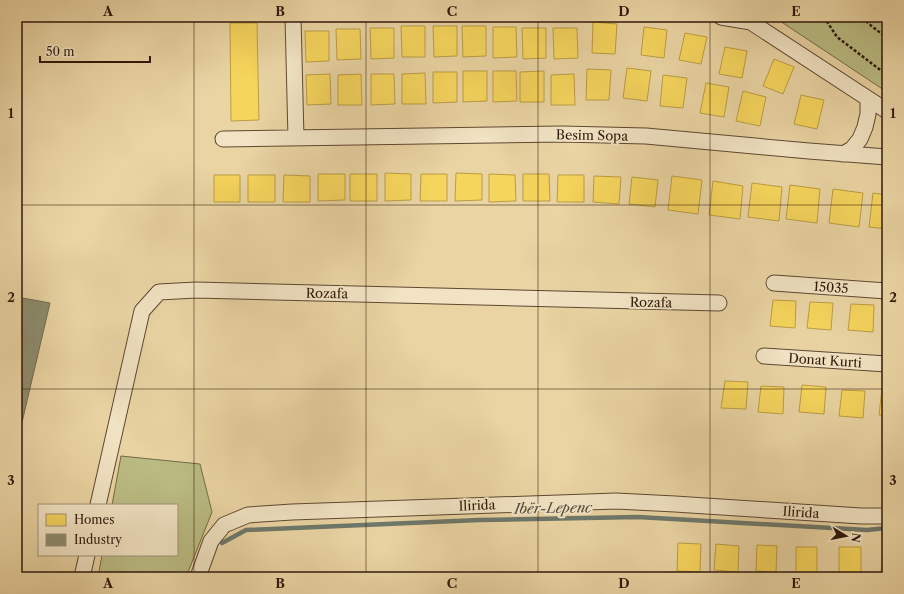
<svg xmlns="http://www.w3.org/2000/svg" width="904" height="594" viewBox="0 0 904 594" font-family="'Libre Caslon Text',serif">
<rect width="100%" height="100%" fill="#ead4a3"/>
<filter id="stains"><feTurbulence type="fractalNoise" baseFrequency=".005" numOctaves="4"/><feColorMatrix values="0 0 0 0 .2 0 0 0 0 .09 0 0 0 0 .02 0 0 0 .5 -.17"/></filter>
<radialGradient id="worn" r=".72"><stop offset=".6" stop-color="#630" stop-opacity="0"/><stop offset="1" stop-color="#630" stop-opacity=".3"/></radialGradient>
<path fill="#babc83" stroke="#756a48" d="M 774,17 L 887,17 L 887,92 Z
M 121,456 L 200,464 L 212,512 L 186,577 L 98,577 L 102,555 L 177,555 L 177,505 L 112,505 Z"/>
<path fill="#f6d55c" stroke="#bb9d44" d="M 593,22 L 617,24 L 615,54 L 592,53 Z
M 230,23 L 257,23 L 259,120 L 231,121 Z
M 401,26 L 425,26 L 425,57 L 402,57 Z
M 433,26 L 457,26 L 457,56 L 434,57 Z
M 462,26 L 486,26 L 486,56 L 463,57 Z
M 493,27 L 516,27 L 517,57 L 493,58 Z
M 644,27 L 667,30 L 664,58 L 641,55 Z
M 370,28 L 394,28 L 394,58 L 371,59 Z
M 522,28 L 546,28 L 546,58 L 523,59 Z
M 553,28 L 577,28 L 578,58 L 554,59 Z
M 336,29 L 360,29 L 361,59 L 337,60 Z
M 305,31 L 329,31 L 329,61 L 306,62 Z
M 685,33 L 707,37 L 701,64 L 679,60 Z
M 725,47 L 747,51 L 742,78 L 719,74 Z
M 774,59 L 794,67 L 783,94 L 763,86 Z
M 627,68 L 651,71 L 647,101 L 623,98 Z
M 587,69 L 611,70 L 609,100 L 586,100 Z
M 463,71 L 487,71 L 487,101 L 463,102 Z
M 493,71 L 516,71 L 517,101 L 493,102 Z
M 544,71 L 544,102 L 520,102 L 520,72 Z
M 433,72 L 457,72 L 457,102 L 433,103 Z
M 425,73 L 426,104 L 402,104 L 402,74 Z
M 330,74 L 331,104 L 307,105 L 306,75 Z
M 361,74 L 362,105 L 338,105 L 338,75 Z
M 371,74 L 394,74 L 395,104 L 371,105 Z
M 574,74 L 575,105 L 551,105 L 551,75 Z
M 663,75 L 687,78 L 683,108 L 660,106 Z
M 706,83 L 729,87 L 724,117 L 700,113 Z
M 743,91 L 766,97 L 760,126 L 736,121 Z
M 801,95 L 824,100 L 817,129 L 794,124 Z
M 385,173 L 411,174 L 411,200 L 385,201 Z
M 456,173 L 482,174 L 482,200 L 455,201 Z
M 318,174 L 345,174 L 345,200 L 318,201 Z
M 350,174 L 377,174 L 377,201 L 350,201 Z
M 421,174 L 447,174 L 447,201 L 420,201 Z
M 489,174 L 515,175 L 516,201 L 489,202 Z
M 523,174 L 549,174 L 550,201 L 523,201 Z
M 214,175 L 240,175 L 240,202 L 214,202 Z
M 248,175 L 275,175 L 275,202 L 248,202 Z
M 284,175 L 310,176 L 310,202 L 283,202 Z
M 558,175 L 584,175 L 584,202 L 557,202 Z
M 594,176 L 621,177 L 619,204 L 593,202 Z
M 672,176 L 702,180 L 698,214 L 668,210 Z
M 632,177 L 658,180 L 655,207 L 629,204 Z
M 713,181 L 743,186 L 740,219 L 709,215 Z
M 752,183 L 782,187 L 779,221 L 748,217 Z
M 790,185 L 820,189 L 817,223 L 786,219 Z
M 833,189 L 863,193 L 859,227 L 829,223 Z
M 873,193 L 887,195 L 887,229 L 869,227 Z
M 773,300 L 796,301 L 795,328 L 770,326 Z
M 810,302 L 833,303 L 831,330 L 807,328 Z
M 851,304 L 874,305 L 873,332 L 848,330 Z
M 725,381 L 748,382 L 746,409 L 721,408 Z
M 802,385 L 826,387 L 824,414 L 799,412 Z
M 761,386 L 784,387 L 783,414 L 758,412 Z
M 882,389 L 887,389 L 887,416 L 879,415 Z
M 842,390 L 865,391 L 863,418 L 839,416 Z
M 678,543 L 701,544 L 700,572 L 677,571 Z
M 716,544 L 739,546 L 738,572 L 714,570 Z
M 757,545 L 777,546 L 776,572 L 756,571 Z
M 883,546 L 887,546 L 887,574 L 881,573 Z
M 796,547 L 817,547 L 817,574 L 796,574 Z
M 839,547 L 861,547 L 861,574 L 839,573 Z"/>
<path fill="#8c8c6e" stroke="#706a51" d="M 17,297 L 50,303 L 19,435 L 17,435 Z"/>
<g fill="none" stroke-linecap="round" stroke-linejoin="round">
<path stroke="#6e786b" stroke-width="4.5" d="M 222,543 L 246,530 L 479,520 L 638,517 L 867,530 L 887,528"/>
<g stroke="#5e4832" stroke-width="17">
<path id="street" d="M 293,17 L 296,138
M 721,17 L 751,22
M 743,17 L 887,111
M 223,139 L 562,134 L 646,136 L 809,151 L 887,157
M 843,154 L 852,149 L 860,139 L 865,127 L 868,114 L 868,99
M 774,283 L 887,291
M 764,356 L 887,364
M 98,505 L 142,311 L 159,292 L 196,290 L 719,303
M 82,577 L 87,555
M 198,577 L 211,541 L 224,525 L 248,515 L 292,512 L 616,501 L 675,504 L 861,516 L 887,516"/>
</g>
<path stroke="#30190c" stroke-width="2.5" stroke-dasharray="3 2" stroke-linecap="butt" d="M 824,17 L 837,37 L 887,75
M 863,17 L 869,24 L 887,38"/>
<use href="#street" stroke="#f1e3c3" stroke-width="15"/>
</g>
<path fill="none" stroke="#30190c" stroke-width="1" stroke-opacity="0.55" d="M 194,17 L 194,577M 366,17 L 366,577M 538,17 L 538,577M 710,17 L 710,577M 17,205 L 887,205M 17,389 L 887,389"/>
<g text-anchor="middle" dominant-baseline="central" stroke-width="4" stroke-linejoin="round" paint-order="stroke">
<g font-size="13" fill="#30190c" stroke="#f1e3c3">
<text transform="translate(592 135) rotate(1)">Besim Sopa</text>
<text transform="translate(831 287) rotate(4)">15035</text>
<text transform="translate(327 293) rotate(1)">Rozafa</text>
<text transform="translate(651 302) rotate(1)">Rozafa</text>
<text transform="translate(825 360) rotate(4)">Donat Kurti</text>
<text transform="translate(477 505) rotate(-2)">Ilirida</text>
<text transform="translate(801 512) rotate(4)">Ilirida</text>
</g>
<g font-size="14" font-style="italic" fill="#4f483c" stroke="#f1e3c3">
<text transform="translate(553 508) rotate(-1)">Ibër-Lepenc</text>
</g>
</g>
<rect width="904" height="594" fill="none" stroke="#ead4a3" stroke-width="44"/>
<rect x="38" y="504" width="140" height="52" fill="#f1e3c3" stroke="#a4927a"/>
<rect x="46" y="514" width="20" height="12" fill="#f6d55c" stroke="#a4927a"/>
<text x="74" y="524" font-size="12" fill="#30190c">Homes</text>
<rect x="46" y="534" width="20" height="12" fill="#8c8c6e" stroke="#a4927a"/>
<text x="74" y="544" font-size="12" fill="#30190c">Industry</text>
<g transform="translate(846 536) rotate(100)" stroke="#f1e3c3" stroke-width="3" paint-order="stroke">
<path d="M0-3L7 15L0 10L-7 15Z" fill="#30190c"/>
<text y="-6" font-size="11" font-weight="bold" text-anchor="middle" fill="#30190c">N</text>
</g>
<path d="M40 56v6h110v-6" fill="none" stroke="#30190c" stroke-width="2"/>
<text x="46" y="56" font-size="12" fill="#30190c" stroke="#f1e3c3" stroke-width="3" paint-order="stroke">50 m</text>
<rect x="22" y="22" width="860" height="550" fill="none" stroke="#30190c" stroke-width="1.5"/>
<g font-size="13" text-anchor="middle" font-weight="bold" fill="#30190c">
<text x="108" y="16">A</text>
<text x="280" y="16">B</text>
<text x="452" y="16">C</text>
<text x="624" y="16">D</text>
<text x="796" y="16">E</text>
<text x="11" y="118">1</text>
<text x="893" y="118">1</text>
<text x="11" y="302">2</text>
<text x="893" y="302">2</text>
<text x="11" y="485">3</text>
<text x="893" y="485">3</text>
<text x="108" y="588">A</text>
<text x="280" y="588">B</text>
<text x="452" y="588">C</text>
<text x="624" y="588">D</text>
<text x="796" y="588">E</text>
</g>
<rect width="100%" height="100%" filter="url(#stains)"/>
<rect width="100%" height="100%" fill="url(#worn)"/>
</svg>
